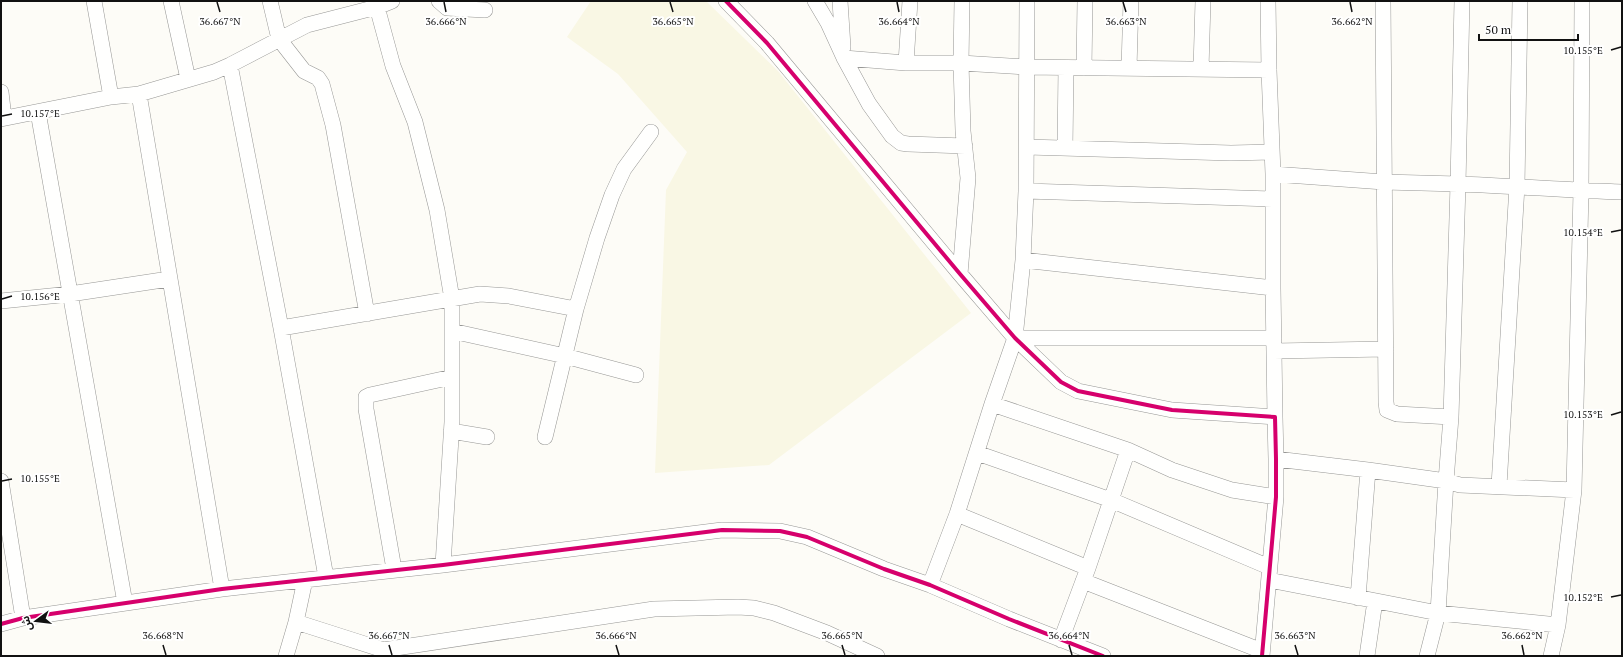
<svg xmlns="http://www.w3.org/2000/svg" width="1623" height="657" viewBox="0 0 1623 657" font-family="'PT Serif','Noto Sans Arabic',serif">
<rect width="100%" height="100%" fill="#fdfcf7"/>
<path fill="#f9f7e4" d="M 591,1 L 706,1 L 778,71 L 971,313 L 769,465 L 655,473 L 666,190 L 687,152 L 618,74 L 567,37 Z"/>
<g fill="none" stroke-linecap="round" stroke-linejoin="round">
<g stroke="#979795" stroke-width="16">
<path id="street" d="M 94,1 L 111,97
M 171,1 L 188,79
M 270,1 L 279,39 L 304,71 L 318,78 L 322,84 L 333,125 L 367,314
M 439,1 L 447,8 L 485,10
M 726,1 L 767,43 L 960,274 L 1015,338 L 1061,382 L 1078,391 L 1172,410 L 1275,417 L 1276,459 L 1276,497 L 1262,656
M 815,1 L 828,23 L 844,58 L 869,104 L 892,136 L 901,143 L 908,144 L 965,146
M 840,1 L 843,47
M 1268,1 L 1269,70 L 1273,174
M 1383,1 L 1386,402 L 1387,410 L 1397,414 L 1451,417
M 1462,1 L 1458,184 C 1513,186 1567,190 1622,192
M 377,7 L 392,1
M 844,58 L 906,63 L 961,63 L 1026,67 L 1269,70
M 906,63 L 910,1
M 230,65 L 281,328 L 326,577
M 1084,68 L 1085,1
M 1129,68 L 1131,1
M 1201,69 L 1203,1
M 1,92 L 4,118
M 139,94 L 222,589
M 38,112 L 125,603
M 1,119 L 111,97 L 139,94 L 214,72 L 230,65 L 307,25 L 377,7 L 393,66 L 415,122 L 437,210 L 452,299 L 452,422 L 443,565
M 1027,147 L 1231,153 L 1272,152
M 1065,148 L 1066,68
M 1026,191 L 1273,199
M 1023,260 L 1273,288 L 1275,417
M 960,274 L 968,178 L 963,131 L 961,63 L 962,1
M 1273,288 L 1273,174 L 1384,182 L 1458,184 L 1451,417 L 1446,481 L 1368,470 L 1358,598
M 1,301 L 70,294 L 169,279
M 281,328 L 480,294 L 509,296 L 576,309
M 452,331 L 565,356 L 636,375
M 1015,338 L 1274,338
M 1274,351 L 1386,349
M 992,404 L 1128,450 L 1172,470 L 1232,490 L 1276,497
M 451,431 L 487,437
M 545,437 L 576,309 L 597,238 L 612,195 L 624,169 L 651,132
M 977,453 L 1111,500 L 1269,567
M 1276,459 L 1368,470
M 1,481 L 23,618
M 1499,486 L 1517,186 L 1520,1
M 957,514 L 1088,568
M 394,569 L 366,409 L 366,397 L 370,395 L 452,377
M 305,580 L 296,622 L 393,653
M 1269,580 L 1438,613 L 1558,625 L 1574,490 L 1581,191 L 1582,1
M 1083,581 L 1262,651
M 930,585 L 957,514 L 992,404 L 1015,338 L 1023,260 L 1026,191 L 1027,1
M 1,624 L 23,618 L 222,589 L 443,565 L 722,530 L 780,531 L 807,537 L 884,569 L 930,585 L 1009,619 L 1103,656
M 1061,640 L 1088,568 L 1128,450
M 383,650 L 654,609 L 738,607 L 754,608 L 774,613 L 827,633 L 877,656
M 286,656 L 296,622
M 1367,656 L 1375,601
M 1427,656 L 1438,613 L 1446,481 L 1460,485 L 1574,490
M 1551,656 L 1558,625"/>
</g>
<use href="#street" stroke="#fffffe" stroke-width="15"/>
<g stroke="#fff" stroke-width="6">
<path id="cycleway" d="M 726,1 L 767,43 L 960,274 L 1015,338 L 1061,382 L 1078,391 L 1172,410 L 1275,417 L 1276,459 L 1276,497 L 1262,656
M 1,624 L 23,618 L 222,589 L 443,565 L 722,530 L 780,531 L 807,537 L 884,569 L 930,585 L 1009,619 L 1103,656"/>
</g>
<use href="#cycleway" stroke="#d6006c" stroke-width="4"/>
</g>
<path fill="none" stroke="#111" stroke-width="1.5" d="M 217,2 L 220,12M 444,2 L 446,12M 670,2 L 673,12M 897,2 L 899,12M 1123,2 L 1126,12M 1350,2 L 1352,12M 1611,50 L 1621,47M 2,116 L 12,114M 1611,232 L 1621,230M 2,299 L 12,296M 1611,415 L 1621,412M 2,481 L 12,479M 1611,597 L 1621,595M 163,645 L 166,655M 389,645 L 392,655M 616,645 L 619,655M 842,645 L 845,655M 1069,645 L 1072,655M 1295,645 L 1298,655M 1522,645 L 1524,655"/>
<g font-size="10" text-anchor="middle" fill="#111" stroke="#fff" stroke-width="4" stroke-linejoin="round" paint-order="stroke">
<text x="220" y="25">36.667°N</text>
<text x="446" y="25">36.666°N</text>
<text x="673" y="25">36.665°N</text>
<text x="899" y="25">36.664°N</text>
<text x="1126" y="25">36.663°N</text>
<text x="1352" y="25">36.662°N</text>
<text x="1583" y="54">10.155°E</text>
<text x="40" y="117">10.157°E</text>
<text x="1583" y="236">10.154°E</text>
<text x="40" y="300">10.156°E</text>
<text x="1583" y="418">10.153°E</text>
<text x="40" y="482">10.155°E</text>
<text x="1583" y="601">10.152°E</text>
<text x="163" y="639">36.668°N</text>
<text x="389" y="639">36.667°N</text>
<text x="616" y="639">36.666°N</text>
<text x="842" y="639">36.665°N</text>
<text x="1069" y="639">36.664°N</text>
<text x="1295" y="639">36.663°N</text>
<text x="1522" y="639">36.662°N</text>
</g>
<rect width="1623" height="657" fill="none" stroke="#111111" stroke-width="4"/>
<g transform="translate(36 621) rotate(255)" stroke="#ffffff" stroke-width="3" paint-order="stroke">
<path d="M0-3L7 15L0 10L-7 15Z" fill="#111111"/>
<text y="-6" font-size="11" font-weight="bold" text-anchor="middle" fill="#111111">ش</text>
</g>
<path d="M1479 34v6h99v-6" fill="none" stroke="#111111" stroke-width="2"/>
<text x="1485" y="34" font-size="12" fill="#111111" stroke="#ffffff" stroke-width="3" paint-order="stroke">50 m</text>
</svg>
